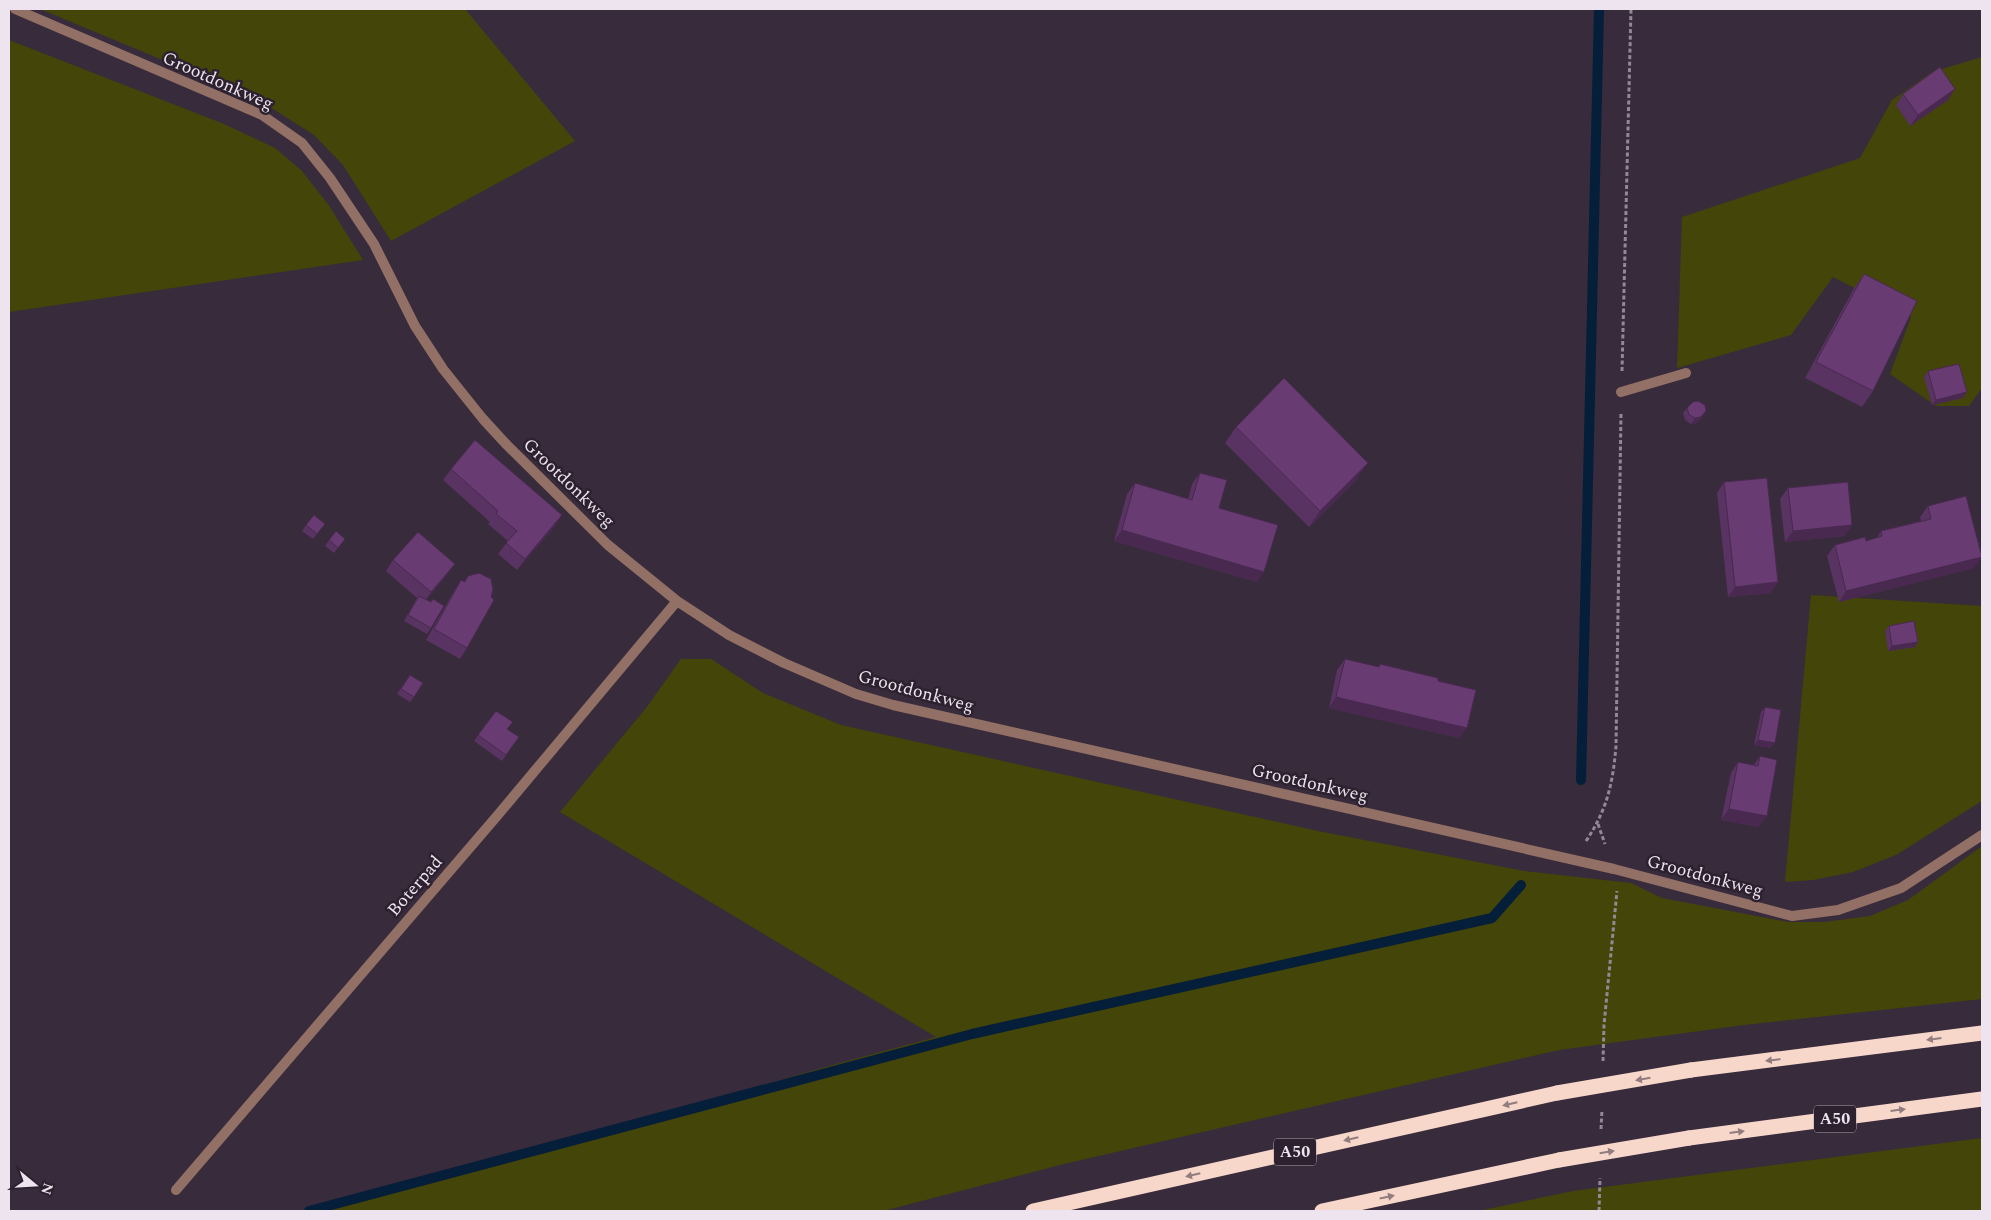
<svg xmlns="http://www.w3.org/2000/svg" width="1991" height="1220" viewBox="0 0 1991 1220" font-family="Spectral,serif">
<rect width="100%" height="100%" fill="#382b3b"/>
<path fill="#444509" d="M 40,9 L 465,9 L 575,141 L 391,241 L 343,165 L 314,135 L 259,100 Z
M 9,40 L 224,124 L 275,148 L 301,170 L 328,204 L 363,260 L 9,312 Z
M 1982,57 L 1982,388 L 1969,406 L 1936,406 L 1890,374 L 1911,317 L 1833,277 L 1791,335 L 1677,368 L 1682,217 L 1860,158 L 1892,100 L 1932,72 Z
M 1811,595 L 1982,606 L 1982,801 L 1896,855 L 1853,872 L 1813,880 L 1785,882 Z
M 681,659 L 711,659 L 763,693 L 841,725 L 1318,831 L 1524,871 L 1631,883 L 1662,898 L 1788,922 L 1824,922 L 1870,916 L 1908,900 L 1982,846 L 1982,999 L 1744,1025 L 1559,1050 L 1064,1164 L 883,1211 L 326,1211 L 829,1066 L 936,1037 L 560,812 L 646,708 Z
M 1982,1138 L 1982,1211 L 1478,1211 L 1573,1191 Z"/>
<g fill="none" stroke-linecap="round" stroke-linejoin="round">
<path stroke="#051e39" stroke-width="10" d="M 1581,780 L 1599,9
M 309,1211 L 972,1034 L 1492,918 L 1521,885"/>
<path stroke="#938895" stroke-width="3" stroke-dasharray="4 2.5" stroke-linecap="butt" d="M 1622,371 L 1631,9
M 1598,824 L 1605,844
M 1586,841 C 1607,810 1613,783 1616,746 L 1621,412
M 1603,1061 L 1604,1025 L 1617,891
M 1601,1129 L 1602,1110
M 1599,1211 L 1600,1178"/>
<path stroke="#927065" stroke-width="10" d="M 1621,392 L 1686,373"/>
<path stroke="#927065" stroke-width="10" d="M 15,9 L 262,115 L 302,143 L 330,178 L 374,244 L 415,326 L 443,369 L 483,419 L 507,445 L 608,545 L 677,601 L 729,635 L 784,663 L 856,694 L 893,705 L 1614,869 L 1792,916 L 1838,910 L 1901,888 L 1982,835
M 176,1190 L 497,816 L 677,601"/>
<path stroke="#f8d7cb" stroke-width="15" d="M 1691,1070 L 1982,1033
M 1689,1138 L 1982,1099
M 1033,1211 L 1557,1093
M 1322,1211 L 1559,1160"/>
<path stroke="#f8d7cb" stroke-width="15" d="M 1557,1093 L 1691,1070
M 1559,1160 L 1689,1138"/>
</g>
<path fill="#593362" d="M 1903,94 L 1948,100 L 1910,126 L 1896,105 Z
M 1864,274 L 1873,391 L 1862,407 L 1805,378 L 1853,290 Z
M 1928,371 L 1963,398 L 1932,405 L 1924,377 Z
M 1687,408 L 1702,417 L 1697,423 L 1691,424 L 1685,420 L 1683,413 Z
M 1236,427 L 1357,479 L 1309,527 L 1225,443 Z
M 451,469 L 555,526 L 517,570 L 498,554 L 508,541 L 488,524 L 490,522 L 443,480 Z
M 1200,473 L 1219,508 L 1257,582 L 1114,541 L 1127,494 L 1135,483 L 1188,499 L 1192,484 Z
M 1724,482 L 1771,593 L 1728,597 L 1717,493 Z
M 1788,488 L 1852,525 L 1844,536 L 1785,542 L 1780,499 Z
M 1928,506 L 1974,568 L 1839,602 L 1827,556 L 1835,545 L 1866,541 L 1877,538 L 1881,531 L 1921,521 L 1920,517 Z
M 325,524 L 313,539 L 302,531 L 306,525 Z
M 345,539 L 334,553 L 325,546 L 329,540 Z
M 393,560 L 447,575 L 426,600 L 430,602 L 433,599 L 431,628 L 427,634 L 404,621 L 417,598 L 386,571 Z
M 468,576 L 491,597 L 467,648 L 460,659 L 426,640 L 454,591 L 461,580 L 464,582 Z
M 1889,626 L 1915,647 L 1888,651 L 1885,631 Z
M 1345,659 L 1378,667 L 1380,664 L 1438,681 L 1459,738 L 1329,708 L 1337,670 Z
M 410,675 L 414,697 L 410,702 L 397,694 Z
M 1765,707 L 1771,748 L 1754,745 L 1761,712 Z
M 496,711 L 507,729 L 519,737 L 502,761 L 474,741 Z
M 1760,756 L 1759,827 L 1721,820 L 1731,773 L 1738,762 L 1754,765 Z"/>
<path fill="#492950" d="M 1955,89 L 1948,100 L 1910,126 L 1918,115 Z
M 1967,392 L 1963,398 L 1932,405 L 1936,400 Z
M 1706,411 L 1697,423 L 1691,424 L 1695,418 Z
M 1368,463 L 1357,479 L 1309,527 L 1320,511 Z
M 562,515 L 555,526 L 517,570 L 525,559 Z
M 1852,525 L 1844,536 L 1785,542 L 1793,531 Z
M 1122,530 L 1264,572 L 1257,582 L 1114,541 Z
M 1982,557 L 1974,568 L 1839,602 L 1846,591 Z
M 455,564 L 447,575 L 423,603 L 431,592 Z
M 1778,582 L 1771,593 L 1728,597 L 1735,587 Z
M 1918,642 L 1915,647 L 1888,651 L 1892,646 Z
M 1336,697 L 1467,728 L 1459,738 L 1329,708 Z
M 1758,740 L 1775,743 L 1771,748 L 1754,745 Z
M 1729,809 L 1767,816 L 1759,827 L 1721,820 Z"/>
<path fill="#683b72" stroke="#492950" d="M 1940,67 L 1955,89 L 1918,115 L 1903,94 Z
M 1864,274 L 1917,301 L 1873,391 L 1816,362 Z
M 1959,364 L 1967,392 L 1936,400 L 1928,371 Z
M 1284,378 L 1368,463 L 1320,511 L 1236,427 Z
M 1698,401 L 1705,405 L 1706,411 L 1701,417 L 1695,418 L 1689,415 L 1687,408 L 1693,402 Z
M 475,440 L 562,515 L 525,559 L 506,543 L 517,531 L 496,514 L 498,511 L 451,469 Z
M 1200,473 L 1227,480 L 1219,508 L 1278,525 L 1264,572 L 1122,530 L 1135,483 L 1192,500 Z
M 1767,478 L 1778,582 L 1735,587 L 1724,482 Z
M 1848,482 L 1852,525 L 1793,531 L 1788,488 Z
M 1966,496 L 1982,557 L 1846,591 L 1835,545 L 1865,537 L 1866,541 L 1882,536 L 1881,531 L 1931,519 L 1928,506 Z
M 314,515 L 325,524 L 317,534 L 306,525 Z
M 336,531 L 345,539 L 338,548 L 329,540 Z
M 418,532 L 455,564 L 431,592 L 393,560 Z
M 479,573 L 491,579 L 493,590 L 491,597 L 494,600 L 467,648 L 434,629 L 461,580 L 465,582 L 468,576 Z
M 419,596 L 431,602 L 433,599 L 444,606 L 431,628 L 408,615 Z
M 1914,621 L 1918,642 L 1892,646 L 1889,626 Z
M 1345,659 L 1379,667 L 1380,664 L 1438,678 L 1438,681 L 1476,690 L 1467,728 L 1336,697 Z
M 410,675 L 423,683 L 414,697 L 401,689 Z
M 1765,707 L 1781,710 L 1775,743 L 1758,740 Z
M 496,711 L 513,722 L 507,729 L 519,737 L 506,755 L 478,735 Z
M 1760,756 L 1777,760 L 1767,816 L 1729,809 L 1738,762 L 1758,766 Z"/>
<defs><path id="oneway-solid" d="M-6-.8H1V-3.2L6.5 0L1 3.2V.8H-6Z" transform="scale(1.25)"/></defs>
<g fill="#927c7e">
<use href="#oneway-solid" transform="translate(1934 1039) rotate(173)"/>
<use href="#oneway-solid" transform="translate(1773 1060) rotate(173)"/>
<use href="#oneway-solid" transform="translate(1643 1079) rotate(170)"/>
<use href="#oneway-solid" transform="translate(1510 1104) rotate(167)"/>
<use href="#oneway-solid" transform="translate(1898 1110) rotate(-7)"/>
<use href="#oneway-solid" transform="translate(1737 1132) rotate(-7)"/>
<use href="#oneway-solid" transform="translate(1351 1139) rotate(167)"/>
<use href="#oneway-solid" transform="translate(1607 1152) rotate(-9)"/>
<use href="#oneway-solid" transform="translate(1193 1175) rotate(167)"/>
<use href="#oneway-solid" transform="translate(1387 1197) rotate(-12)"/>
</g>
<g text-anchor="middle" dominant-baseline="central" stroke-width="5" stroke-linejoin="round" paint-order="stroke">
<g fill="#2d2130" stroke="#b3aab6" stroke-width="1">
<rect x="1814" y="1105.5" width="42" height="27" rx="4"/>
<rect x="1274" y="1138.5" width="42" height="27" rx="4"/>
</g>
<g font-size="16" font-weight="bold" fill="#ede4ef">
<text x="1835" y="1119">A50</text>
<text x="1295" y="1152">A50</text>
</g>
<g font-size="18" fill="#ede4ef" stroke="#2d2130">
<text transform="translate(218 81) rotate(24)">Grootdonkweg</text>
<text transform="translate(569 483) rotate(44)">Grootdonkweg</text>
<text transform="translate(916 691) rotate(15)">Grootdonkweg</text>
<text transform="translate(1310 783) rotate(13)">Grootdonkweg</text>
<text transform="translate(1705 876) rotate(15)">Grootdonkweg</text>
<text transform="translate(415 886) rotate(-49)">Boterpad</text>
</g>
</g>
<rect width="1991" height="1220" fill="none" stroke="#ede4ef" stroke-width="20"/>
<g transform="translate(35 1185) rotate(108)" stroke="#2d2130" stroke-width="4" paint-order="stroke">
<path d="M0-4L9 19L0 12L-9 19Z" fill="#ede4ef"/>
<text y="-8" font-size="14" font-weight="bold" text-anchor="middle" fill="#ede4ef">N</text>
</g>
</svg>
